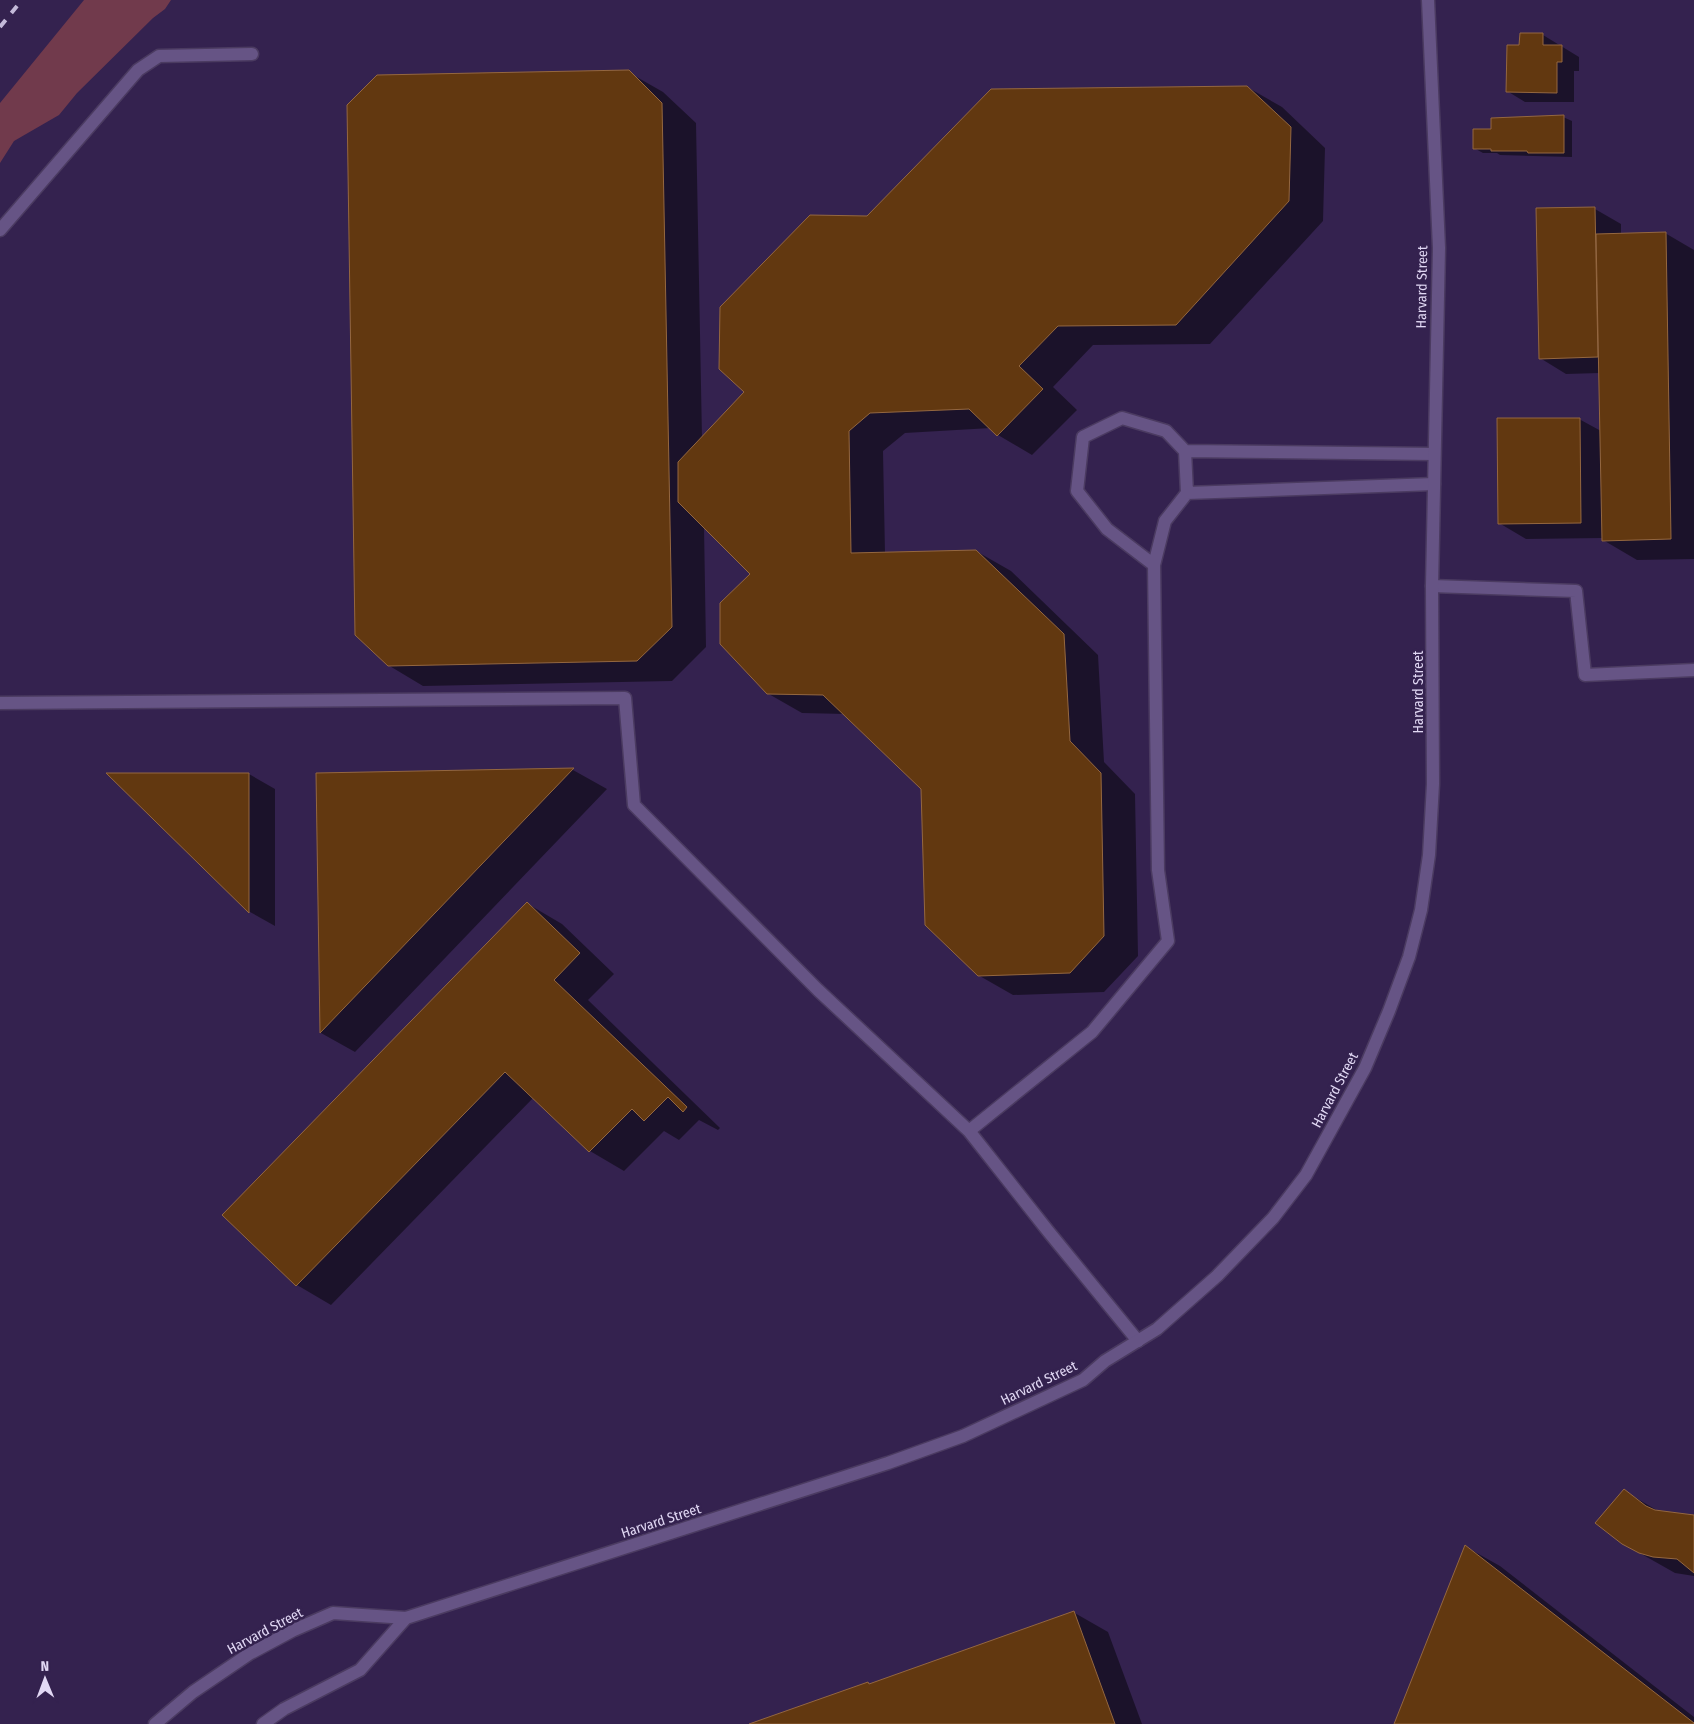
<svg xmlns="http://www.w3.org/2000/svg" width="1694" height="1724" viewBox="0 0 1694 1724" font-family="'Fira Sans Condensed',sans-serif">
<rect width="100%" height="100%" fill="#34224f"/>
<path fill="#713a4c" d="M 84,0 L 171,0 L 165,9 L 153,18 L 77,93 L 59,115 L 14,141 L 0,163 L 0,103 Z"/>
<path fill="#0007" d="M 1521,34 L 1543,35 L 1579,57 L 1579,71 L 1574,71 L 1574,102 L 1525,102 L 1507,91 L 1521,46 Z
M 628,72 L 663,92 L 696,123 L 702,438 L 746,392 L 868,217 L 1247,87 L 1282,107 L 1325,148 L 1323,221 L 1210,344 L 1093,345 L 1053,387 L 1077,410 L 1032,455 L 998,435 L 991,428 L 905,433 L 883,451 L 885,553 L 976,551 L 1011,571 L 1098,655 L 1104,762 L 1135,794 L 1138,956 L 1104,992 L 1013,995 L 978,975 L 922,789 L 845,714 L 802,713 L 767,693 L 752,574 L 704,526 L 706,647 L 672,681 L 423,686 L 388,665 Z
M 1563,117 L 1572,121 L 1572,157 L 1500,155 L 1497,153 L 1483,153 L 1474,148 Z
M 1595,209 L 1621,224 L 1621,234 L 1665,233 L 1694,250 L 1694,559 L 1637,560 L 1603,540 L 1603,538 L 1526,539 L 1499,523 L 1579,419 L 1601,431 L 1600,373 L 1566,374 L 1540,358 L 1537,210 Z
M 573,770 L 607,789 L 355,1052 L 321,1033 L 317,774 Z
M 249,774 L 275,789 L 275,926 L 250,912 L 109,775 Z
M 528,904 L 562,924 L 614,974 L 588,1000 L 720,1128 L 718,1130 L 699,1120 L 679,1140 L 664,1131 L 624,1171 L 590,1151 L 534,1097 L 331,1305 L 297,1285 L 224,1215 Z
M 1624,1491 L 1660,1512 L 1694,1517 L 1694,1576 L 1675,1573 L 1622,1543 Z
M 1466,1547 L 1500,1566 L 1694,1717 L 1694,1724 L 1395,1724 Z
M 1073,1612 L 1108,1632 L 1142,1724 L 753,1724 L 868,1683 L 871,1685 Z"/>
<path fill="#623810" stroke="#946740" d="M 1520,33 L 1543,33 L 1543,45 L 1562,45 L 1562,62 L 1557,62 L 1557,93 L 1506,92 L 1507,45 L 1519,45 Z
M 629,70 L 662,103 L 672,627 L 637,661 L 388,666 L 355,635 L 347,105 L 377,75 Z
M 1247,86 L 1291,127 L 1289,201 L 1176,325 L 1058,326 L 1019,366 L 1043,389 L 997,436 L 969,409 L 870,413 L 849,431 L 851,553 L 976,550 L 1064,634 L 1070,741 L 1101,773 L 1104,936 L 1070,973 L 978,976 L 925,925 L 921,789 L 823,695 L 767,694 L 720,644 L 720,603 L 750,574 L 678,502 L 678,462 L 744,392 L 719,369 L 720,307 L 810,215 L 867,216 L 991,89 Z
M 1564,115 L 1564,153 L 1528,153 L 1527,151 L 1491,151 L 1491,149 L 1473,149 L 1473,129 L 1491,129 L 1491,118 Z
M 1595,207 L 1598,357 L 1539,359 L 1536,208 Z
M 1666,232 L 1671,539 L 1602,541 L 1596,234 Z
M 1497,418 L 1580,418 L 1581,523 L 1498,524 Z
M 574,768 L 320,1033 L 316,773 Z
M 106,773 L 249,773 L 249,913 Z
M 527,902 L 580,953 L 554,980 L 687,1107 L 683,1112 L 668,1097 L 644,1121 L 632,1109 L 589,1152 L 505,1072 L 296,1286 L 222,1215 Z
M 1624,1489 L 1646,1506 L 1655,1510 L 1694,1515 L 1694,1573 L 1677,1559 L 1653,1557 L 1639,1553 L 1622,1544 L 1595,1523 Z
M 1465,1545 L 1694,1723 L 1694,1724 L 1394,1724 Z
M 1074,1611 L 1115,1724 L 749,1724 L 868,1682 L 869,1684 Z"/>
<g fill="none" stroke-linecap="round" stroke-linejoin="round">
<g stroke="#4b3b61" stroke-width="15">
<path id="service" d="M 0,230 L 138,70 L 159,56 L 252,54
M 1185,451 L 1187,493
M 1154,565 L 1165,521 L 1187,493 L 1434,484
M 1432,586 L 1576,591 L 1585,675 L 1694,670
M 0,703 L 625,698 L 634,805 L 818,990 L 969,1131 L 1048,1231 L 1138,1341
M 969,1131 L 1092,1032 L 1168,941 L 1158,870 L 1154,565 L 1107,529 L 1077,491 L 1083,437 L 1122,418 L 1166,431 L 1185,451 L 1434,454"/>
</g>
<g stroke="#4b3b61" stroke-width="15">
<path id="tertiary" d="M 155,1724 L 193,1692 L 249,1654 L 294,1630 L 333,1613 L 406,1618 L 888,1463 L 963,1436 L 1083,1380 L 1105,1361 L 1157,1329 L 1217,1276 L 1273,1218 L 1306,1175 L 1365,1068 L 1389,1011 L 1409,957 L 1421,910 L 1429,855 L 1433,784 L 1432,586 L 1439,248 L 1428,0
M 263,1724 L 284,1709 L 360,1670 L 406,1618"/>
</g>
<use href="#service" stroke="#665485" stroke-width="12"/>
<use href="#tertiary" stroke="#665485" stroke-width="12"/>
<path stroke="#c4bad9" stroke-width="4" stroke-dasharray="9 9" stroke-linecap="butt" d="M 0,27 L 22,0"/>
</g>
<g text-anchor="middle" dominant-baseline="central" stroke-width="5" stroke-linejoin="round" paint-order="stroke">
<g font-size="14" fill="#e1d8f4" stroke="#34224f">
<text transform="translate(1422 287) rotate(-89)">Harvard Street</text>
<text transform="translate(1418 692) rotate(-90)">Harvard Street</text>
<text transform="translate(1335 1090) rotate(-62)">Harvard Street</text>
<text transform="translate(1039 1383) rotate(-26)">Harvard Street</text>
<text transform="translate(661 1521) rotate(-18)">Harvard Street</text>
<text transform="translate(265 1631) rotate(-28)">Harvard Street</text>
</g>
</g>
<g transform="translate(45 1679) rotate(359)" stroke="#34224f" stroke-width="4" paint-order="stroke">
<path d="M0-4L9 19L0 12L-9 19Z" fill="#e1d8f4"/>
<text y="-8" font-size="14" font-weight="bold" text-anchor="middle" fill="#e1d8f4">N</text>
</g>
</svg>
